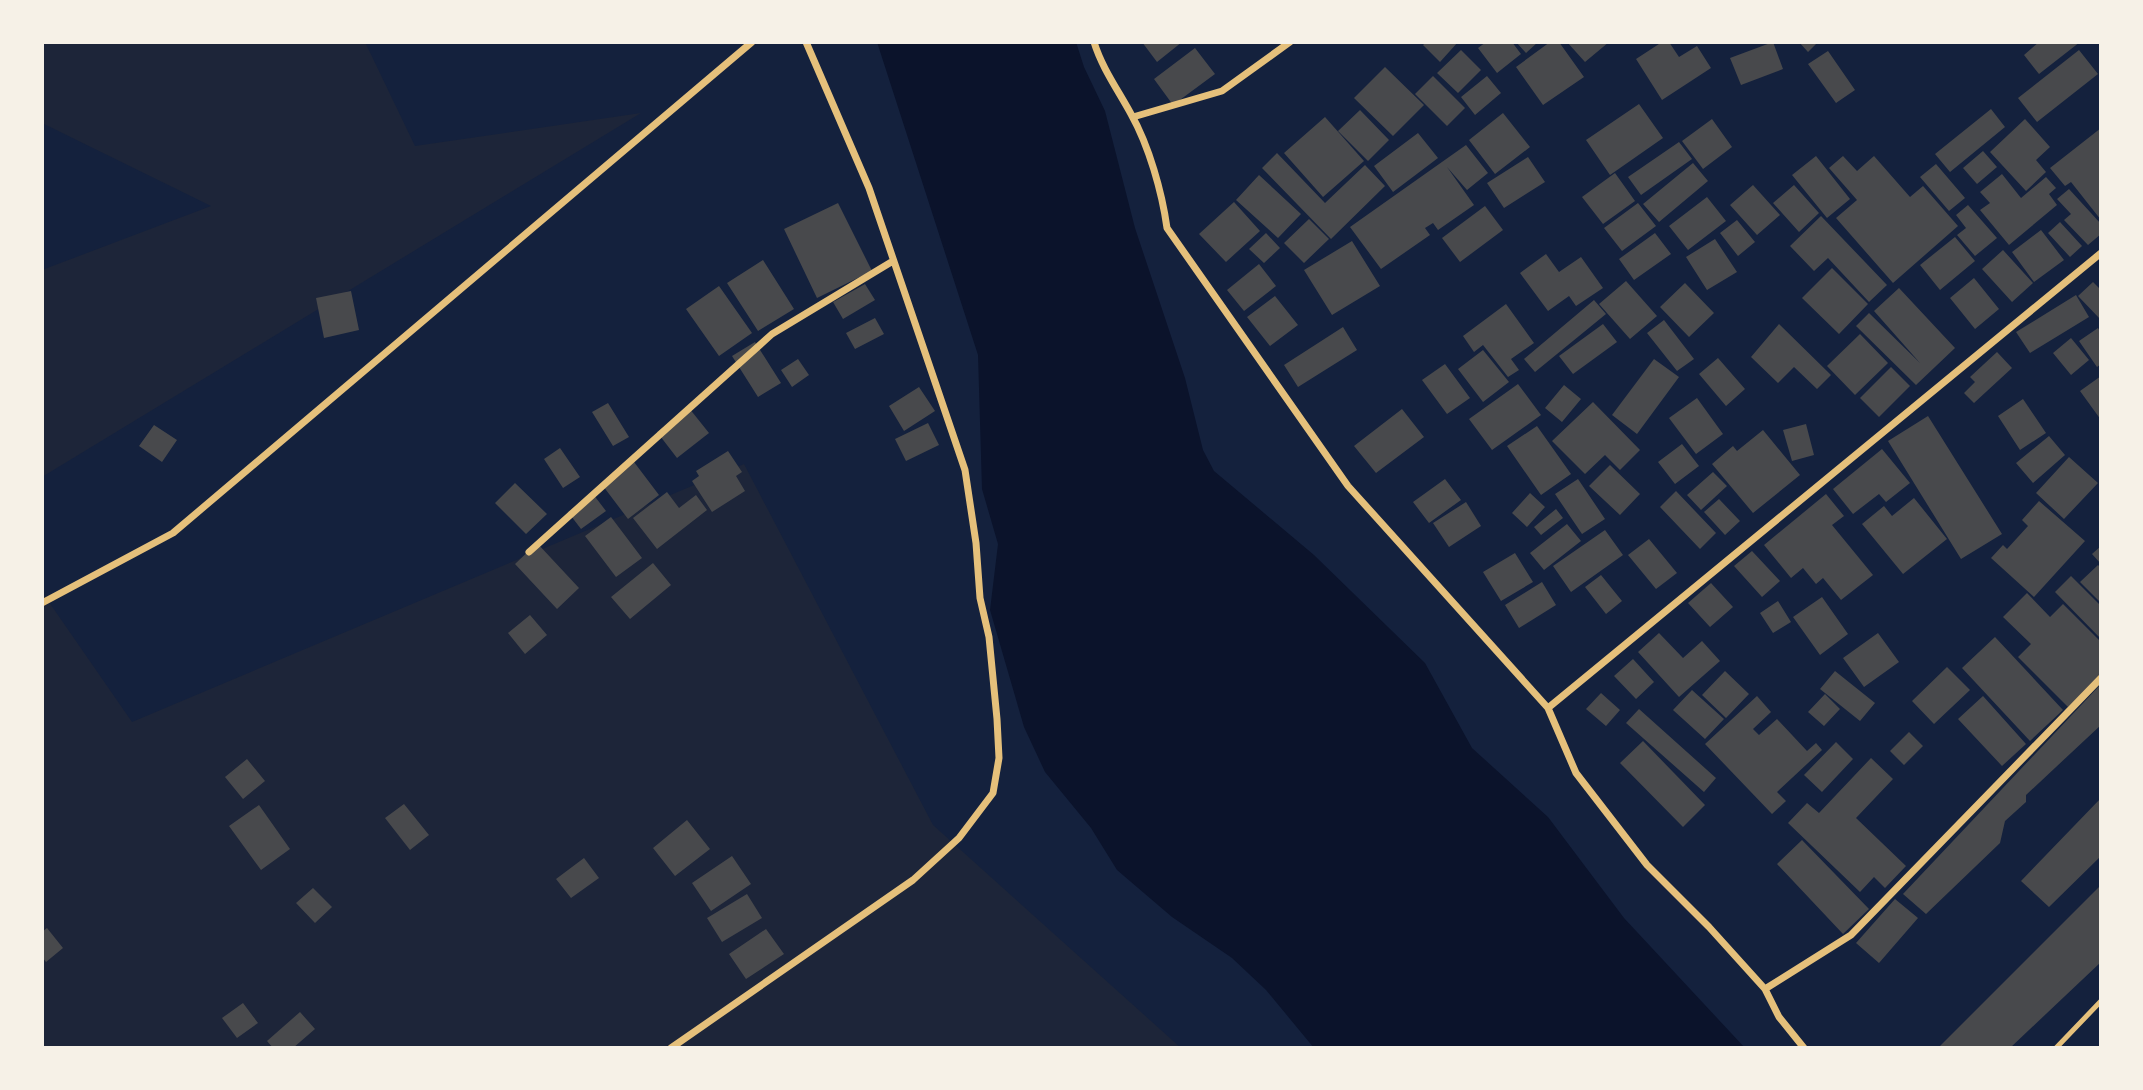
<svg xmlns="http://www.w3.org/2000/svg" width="2143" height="1090" viewBox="0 0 2143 1090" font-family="'Crimson Pro',serif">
<rect width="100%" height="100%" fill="#14213d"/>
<path fill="#1d2539" d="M 42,42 L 365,42 L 415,146 L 641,113 L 42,477 L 42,270 L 211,206 L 42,123 Z
M 744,464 L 933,825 L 1181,1048 L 42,1048 L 42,592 L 132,722 Z"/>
<path fill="#0b132b" d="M 877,42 L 1076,42 L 1084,67 L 1105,111 L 1135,228 L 1185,378 L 1203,450 L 1214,471 L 1314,555 L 1425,663 L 1472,748 L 1548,817 L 1624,918 L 1745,1048 L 1314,1048 L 1266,990 L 1232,958 L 1172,917 L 1117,870 L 1091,828 L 1045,772 L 1024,727 L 990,610 L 998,544 L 982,489 L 978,355 Z"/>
<path fill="#48494c" d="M 1142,42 L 1182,42 L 1157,62 Z
M 1426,42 L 1458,42 L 1440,62 L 1423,45 Z
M 1486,42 L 1512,42 L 1521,54 L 1497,73 L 1478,48 Z
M 1516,42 L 1538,42 L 1526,53 Z
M 1550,42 L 1559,42 L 1584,77 L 1543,105 L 1516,67 Z
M 1567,42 L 1609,42 L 1585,62 Z
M 1662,42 L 1669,42 L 1679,57 L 1697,46 L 1711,68 L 1662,100 L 1636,59 Z
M 1773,42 L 1783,69 L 1741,85 L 1730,58 Z
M 1799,42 L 1818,42 L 1808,52 Z
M 2039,42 L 2080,42 L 2039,74 L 2024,55 Z
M 1195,48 L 1215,74 L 1173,105 L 1154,79 Z
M 1461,50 L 1481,70 L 1458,93 L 1437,73 Z
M 2079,50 L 2098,74 L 2037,122 L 2018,98 Z
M 1828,51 L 1855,90 L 1836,103 L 1808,64 Z
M 1385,67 L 1424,105 L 1393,136 L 1354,98 Z
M 1433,76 L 1465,108 L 1447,126 L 1415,94 Z
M 1487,76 L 1501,93 L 1475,115 L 1461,97 Z
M 1639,104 L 1663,138 L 1610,175 L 1586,140 Z
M 1991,109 L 2005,127 L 1950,172 L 1935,154 Z
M 1360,110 L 1389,140 L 1368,161 L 1338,131 Z
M 1503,113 L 1530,147 L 1495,174 L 1469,140 Z
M 1325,117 L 1364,161 L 1323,197 L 1284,153 Z
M 1712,119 L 1732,147 L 1703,169 L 1682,141 Z
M 2025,119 L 2050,147 L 2036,160 L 2046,172 L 2026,191 L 1990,152 Z
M 2101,128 L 2101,220 L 2071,182 L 2065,186 L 2050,168 Z
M 1418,133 L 1438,158 L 1393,192 L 1374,166 Z
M 1679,142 L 1692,159 L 1641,195 L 1628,177 Z
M 1466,145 L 1488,173 L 1467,190 L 1447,167 L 1474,205 L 1438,230 L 1433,223 L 1425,228 L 1430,235 L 1381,269 L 1350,227 Z
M 1983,151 L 1997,167 L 1977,184 L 1963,168 Z
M 1277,153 L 1325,203 L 1365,165 L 1385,186 L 1331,239 L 1262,168 Z
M 1816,156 L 1850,199 L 1827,218 L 1792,175 Z
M 1843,156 L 1857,171 L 1874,156 L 1910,197 L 1923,186 L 1958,226 L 1893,283 L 1836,218 L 1857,200 L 1829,168 Z
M 1528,157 L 1545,182 L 1504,208 L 1487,183 Z
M 1693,163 L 1708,181 L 1659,222 L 1643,204 Z
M 1936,164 L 1965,198 L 1949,211 L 1920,177 Z
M 1615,173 L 1635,201 L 1603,224 L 1582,197 Z
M 2002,174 L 2021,198 L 2046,177 L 2056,188 L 2049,194 L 2057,205 L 2009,245 L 1980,210 L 1990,203 L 1980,192 Z
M 1259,175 L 1301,214 L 1278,238 L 1236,200 Z
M 1753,185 L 1780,215 L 1757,235 L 1730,205 Z
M 1794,185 L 1819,213 L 1799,232 L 1773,203 Z
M 2069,189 L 2101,224 L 2101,234 L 2088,245 L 2064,220 L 2071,214 L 2057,199 Z
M 1707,197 L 1726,221 L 1688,250 L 1669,226 Z
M 1234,202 L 1260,231 L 1226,262 L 1199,234 Z
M 838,203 L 872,271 L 817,298 L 784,229 Z
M 1638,203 L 1656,226 L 1622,251 L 1604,228 Z
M 1968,205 L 1997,238 L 1975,256 L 1957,235 L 1966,228 L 1956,215 Z
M 1485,206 L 1503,230 L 1460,262 L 1442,238 Z
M 1821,216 L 1887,285 L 1869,302 L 1828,258 L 1814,271 L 1790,246 Z
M 1309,219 L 1329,239 L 1304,263 L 1284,243 Z
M 1737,220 L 1755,242 L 1738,256 L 1720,233 Z
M 2060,222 L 2082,246 L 2070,257 L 2048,233 Z
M 2041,230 L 2064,260 L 2034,282 L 2012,252 Z
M 1266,233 L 1280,248 L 1264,263 L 1249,249 Z
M 1655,233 L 1671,254 L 1634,280 L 1619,259 Z
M 1955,237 L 1975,261 L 1940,290 L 1920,265 Z
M 1715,239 L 1737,272 L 1707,290 L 1686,257 Z
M 1352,241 L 1380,286 L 1332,315 L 1304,270 Z
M 2003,250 L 2033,283 L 2012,302 L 1982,269 Z
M 1546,254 L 1559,272 L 1581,257 L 1603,288 L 1576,306 L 1569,296 L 1548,311 L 1520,273 Z
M 763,260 L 794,309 L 758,331 L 727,283 Z
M 1259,264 L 1276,286 L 1244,311 L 1227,290 Z
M 1832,268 L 1868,304 L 1839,334 L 1802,298 Z
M 1974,278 L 1999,309 L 1975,329 L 1950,298 Z
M 1626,281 L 1657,316 L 1630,339 L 1599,304 Z
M 2093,282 L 2101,290 L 2101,320 L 2078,296 Z
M 1685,283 L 1714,313 L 1689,337 L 1660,307 Z
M 865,284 L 875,300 L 843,319 L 833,302 Z
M 719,286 L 752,333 L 719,356 L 686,309 Z
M 1899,288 L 1955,348 L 1916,385 L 1856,326 L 1869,313 L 1920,363 L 1874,311 Z
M 351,291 L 359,330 L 324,338 L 316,298 Z
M 2076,295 L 2089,317 L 2030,353 L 2016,332 Z
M 1275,296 L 1298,325 L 1270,346 L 1247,317 Z
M 1594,300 L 1606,314 L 1535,372 L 1524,359 Z
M 1506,304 L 1534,343 L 1511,359 L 1519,370 L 1508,377 L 1483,345 L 1474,352 L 1463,336 Z
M 875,318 L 884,334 L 855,349 L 846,333 Z
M 1664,320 L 1694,359 L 1677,371 L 1647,333 Z
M 1603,324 L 1617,342 L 1573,374 L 1559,356 Z
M 1779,324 L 1831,375 L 1817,389 L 1794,367 L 1778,383 L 1751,357 Z
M 1343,327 L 1357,350 L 1298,387 L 1284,365 Z
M 2098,328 L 2101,333 L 2101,364 L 2097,367 L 2079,341 Z
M 1860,334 L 1888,363 L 1855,395 L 1827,366 Z
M 2071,338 L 2089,360 L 2071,375 L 2053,353 Z
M 755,342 L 781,383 L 758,397 L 732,356 Z
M 1483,350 L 1509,382 L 1483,402 L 1458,369 Z
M 1997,352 L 2012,368 L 1974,403 L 1964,393 L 1975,382 L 1970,377 Z
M 1718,358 L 1745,389 L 1726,406 L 1699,374 Z
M 798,359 L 809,375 L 792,387 L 781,370 Z
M 1654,359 L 1679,377 L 1637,434 L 1612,415 Z
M 1445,364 L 1470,398 L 1447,414 L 1422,380 Z
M 1891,367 L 1910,386 L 1879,417 L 1860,398 Z
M 2101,376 L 2101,420 L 2080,391 Z
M 1518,384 L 1541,415 L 1492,450 L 1469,419 Z
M 1564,385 L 1581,399 L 1562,422 L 1545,408 Z
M 919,387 L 935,411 L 904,431 L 889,406 Z
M 1697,398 L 1723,434 L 1696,454 L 1669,418 Z
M 2023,399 L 2046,433 L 2020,450 L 1998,416 Z
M 1593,402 L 1640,450 L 1620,470 L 1605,455 L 1585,474 L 1552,441 Z
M 608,403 L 629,437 L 613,446 L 592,412 Z
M 689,408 L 709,433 L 677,458 L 657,432 Z
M 1402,409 L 1424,437 L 1376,473 L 1354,446 Z
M 1928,416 L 2002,534 L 1961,559 L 1888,441 Z
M 928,423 L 939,445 L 906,461 L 895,439 Z
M 1806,424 L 1814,455 L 1792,461 L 1783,430 Z
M 154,425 L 177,440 L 162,462 L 139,446 Z
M 1537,426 L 1571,474 L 1541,495 L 1507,446 Z
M 1763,430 L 1800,475 L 1753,513 L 1712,464 L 1733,446 L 1737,451 Z
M 2049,436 L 2065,455 L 2033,483 L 2016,463 Z
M 1682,444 L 1699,466 L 1675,484 L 1658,462 Z
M 560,448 L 580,477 L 563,488 L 544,459 Z
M 1882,449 L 1910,483 L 1886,502 L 1879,494 L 1853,514 L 1833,489 Z
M 728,451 L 742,472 L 736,476 L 745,491 L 712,512 L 692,481 L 699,476 L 696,471 Z
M 2069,457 L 2098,483 L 2064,519 L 2036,493 Z
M 634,462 L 659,495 L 628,519 L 603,486 Z
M 1610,465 L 1640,494 L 1620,515 L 1589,486 Z
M 1713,472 L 1727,486 L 1701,510 L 1687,495 Z
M 1445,479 L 1461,500 L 1429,523 L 1413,502 Z
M 1578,479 L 1605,519 L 1582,534 L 1555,494 Z
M 515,483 L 547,514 L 526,534 L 495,503 Z
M 1676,491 L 1716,533 L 1700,549 L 1660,507 Z
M 667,492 L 679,508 L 696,495 L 707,510 L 657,549 L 633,518 Z
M 1530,493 L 1545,507 L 1527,527 L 1512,513 Z
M 593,494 L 606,511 L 581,529 L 568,512 Z
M 1826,494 L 1844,516 L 1832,525 L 1873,575 L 1841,600 L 1823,578 L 1816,584 L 1803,568 L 1791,578 L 1764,545 Z
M 1914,498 L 1947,539 L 1903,574 L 1862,524 L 1884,506 L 1892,516 Z
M 1719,499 L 1740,521 L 1725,535 L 1704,512 Z
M 2039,501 L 2085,541 L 2034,597 L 1991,558 L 2003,545 L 2007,549 L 2028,526 L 2022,520 Z
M 1466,502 L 1481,526 L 1449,547 L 1433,523 Z
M 1556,509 L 1563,518 L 1541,535 L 1534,527 Z
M 611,517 L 642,558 L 616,577 L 585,536 Z
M 1567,524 L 1581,541 L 1544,570 L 1530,553 Z
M 1605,530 L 1623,555 L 1571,592 L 1553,566 Z
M 1649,539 L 1677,573 L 1656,589 L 1628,555 Z
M 537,543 L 579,588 L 557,609 L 515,564 Z
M 2101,546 L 2101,564 L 2092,554 Z
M 1752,551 L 1780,581 L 1762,597 L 1734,566 Z
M 1515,553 L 1533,582 L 1501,601 L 1483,572 Z
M 653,563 L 671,585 L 630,619 L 611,597 Z
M 2098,565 L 2101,568 L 2101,603 L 2080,582 Z
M 1601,575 L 1622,601 L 1606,614 L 1585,587 Z
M 2071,576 L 2101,606 L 2101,639 L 2055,592 Z
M 1542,582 L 1556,605 L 1519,628 L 1505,605 Z
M 1711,583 L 1733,607 L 1710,627 L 1688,603 Z
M 2027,593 L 2050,617 L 2063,604 L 2101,642 L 2101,675 L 2068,707 L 2018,657 L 2031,644 L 2003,617 Z
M 1822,597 L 1848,634 L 1820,655 L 1793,617 Z
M 1778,601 L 1791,622 L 1773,633 L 1760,613 Z
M 530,615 L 547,635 L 525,654 L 508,633 Z
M 1659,633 L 1683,658 L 1702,641 L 1720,661 L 1679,697 L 1638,652 Z
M 1878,633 L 1899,662 L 1864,687 L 1843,658 Z
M 1995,637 L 2063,710 L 2030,741 L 1962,668 Z
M 1633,659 L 1654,682 L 1636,699 L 1614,676 Z
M 1947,667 L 1970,690 L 1934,724 L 1912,701 Z
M 1725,671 L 1749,694 L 1726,718 L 1702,695 Z
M 1835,671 L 1875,703 L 1860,721 L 1820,689 Z
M 2101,684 L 2101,725 L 2026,795 L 2026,802 L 2005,821 L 2000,843 L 1926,914 L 1903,894 Z
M 1692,690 L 1724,719 L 1705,739 L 1673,710 Z
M 1601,693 L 1620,710 L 1606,726 L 1586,709 Z
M 1825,694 L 1840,709 L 1824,726 L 1808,712 Z
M 1757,696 L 1771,712 L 1753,729 L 1759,735 L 1777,719 L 1807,751 L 1816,743 L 1822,750 L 1777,792 L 1786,801 L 1772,814 L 1705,744 Z
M 1983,696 L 2026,744 L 2002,766 L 1958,719 Z
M 1639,709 L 1716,778 L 1704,792 L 1626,723 Z
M 1909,732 L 1923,746 L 1904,765 L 1890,751 Z
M 1643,741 L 1705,805 L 1683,827 L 1620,763 Z
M 1836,742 L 1853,759 L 1822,792 L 1804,775 Z
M 1871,758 L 1893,779 L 1856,818 L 1906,866 L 1885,888 L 1874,877 L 1860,892 L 1788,823 L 1807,803 L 1819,813 Z
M 247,759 L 265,781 L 243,799 L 225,777 Z
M 2101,798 L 2101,856 L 2049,907 L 2021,881 Z
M 404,804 L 429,835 L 410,850 L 385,818 Z
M 259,805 L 290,849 L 261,870 L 229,826 Z
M 687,820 L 710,849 L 675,876 L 653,848 Z
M 1802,840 L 1869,909 L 1843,934 L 1777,864 Z
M 732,856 L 751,884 L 711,911 L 692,883 Z
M 584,858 L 599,878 L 571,898 L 556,879 Z
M 2101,885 L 2101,962 L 2010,1048 L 1938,1048 Z
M 313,888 L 332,907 L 315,923 L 296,903 Z
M 747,894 L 762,918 L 722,942 L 707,918 Z
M 1895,899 L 1918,918 L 1879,963 L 1856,943 Z
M 47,928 L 63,948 L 46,962 L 42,957 L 42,932 Z
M 766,929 L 784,954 L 746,979 L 729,954 Z
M 243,1003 L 258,1023 L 237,1038 L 222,1018 Z
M 300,1012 L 315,1029 L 293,1048 L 273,1048 L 267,1041 Z"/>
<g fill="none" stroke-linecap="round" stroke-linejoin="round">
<path stroke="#e5c07b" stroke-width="5" d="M 2056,1048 L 2101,1001"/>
<path stroke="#e5c07b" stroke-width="7" d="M 1094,42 C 1102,68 1118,90 1131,114 C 1149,146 1162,192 1167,228 L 1348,486 L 1548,708 L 1576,773 L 1647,865 L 1709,927 L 1765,989 L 1779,1017 L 1804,1048
M 1133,117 L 1222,91 L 1290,42
M 529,552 L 772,334 L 893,261
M 42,603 L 173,533 L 752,42
M 1548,708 L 2101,253
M 1765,989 L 1851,935 L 2101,678
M 671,1048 L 913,880 L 959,838 L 993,793 L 999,758 L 997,719 L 989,637 L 980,598 L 976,543 L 965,470 L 869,188 L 806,42"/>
</g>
<rect width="2143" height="1090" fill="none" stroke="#f6f1e7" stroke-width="88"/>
</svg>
